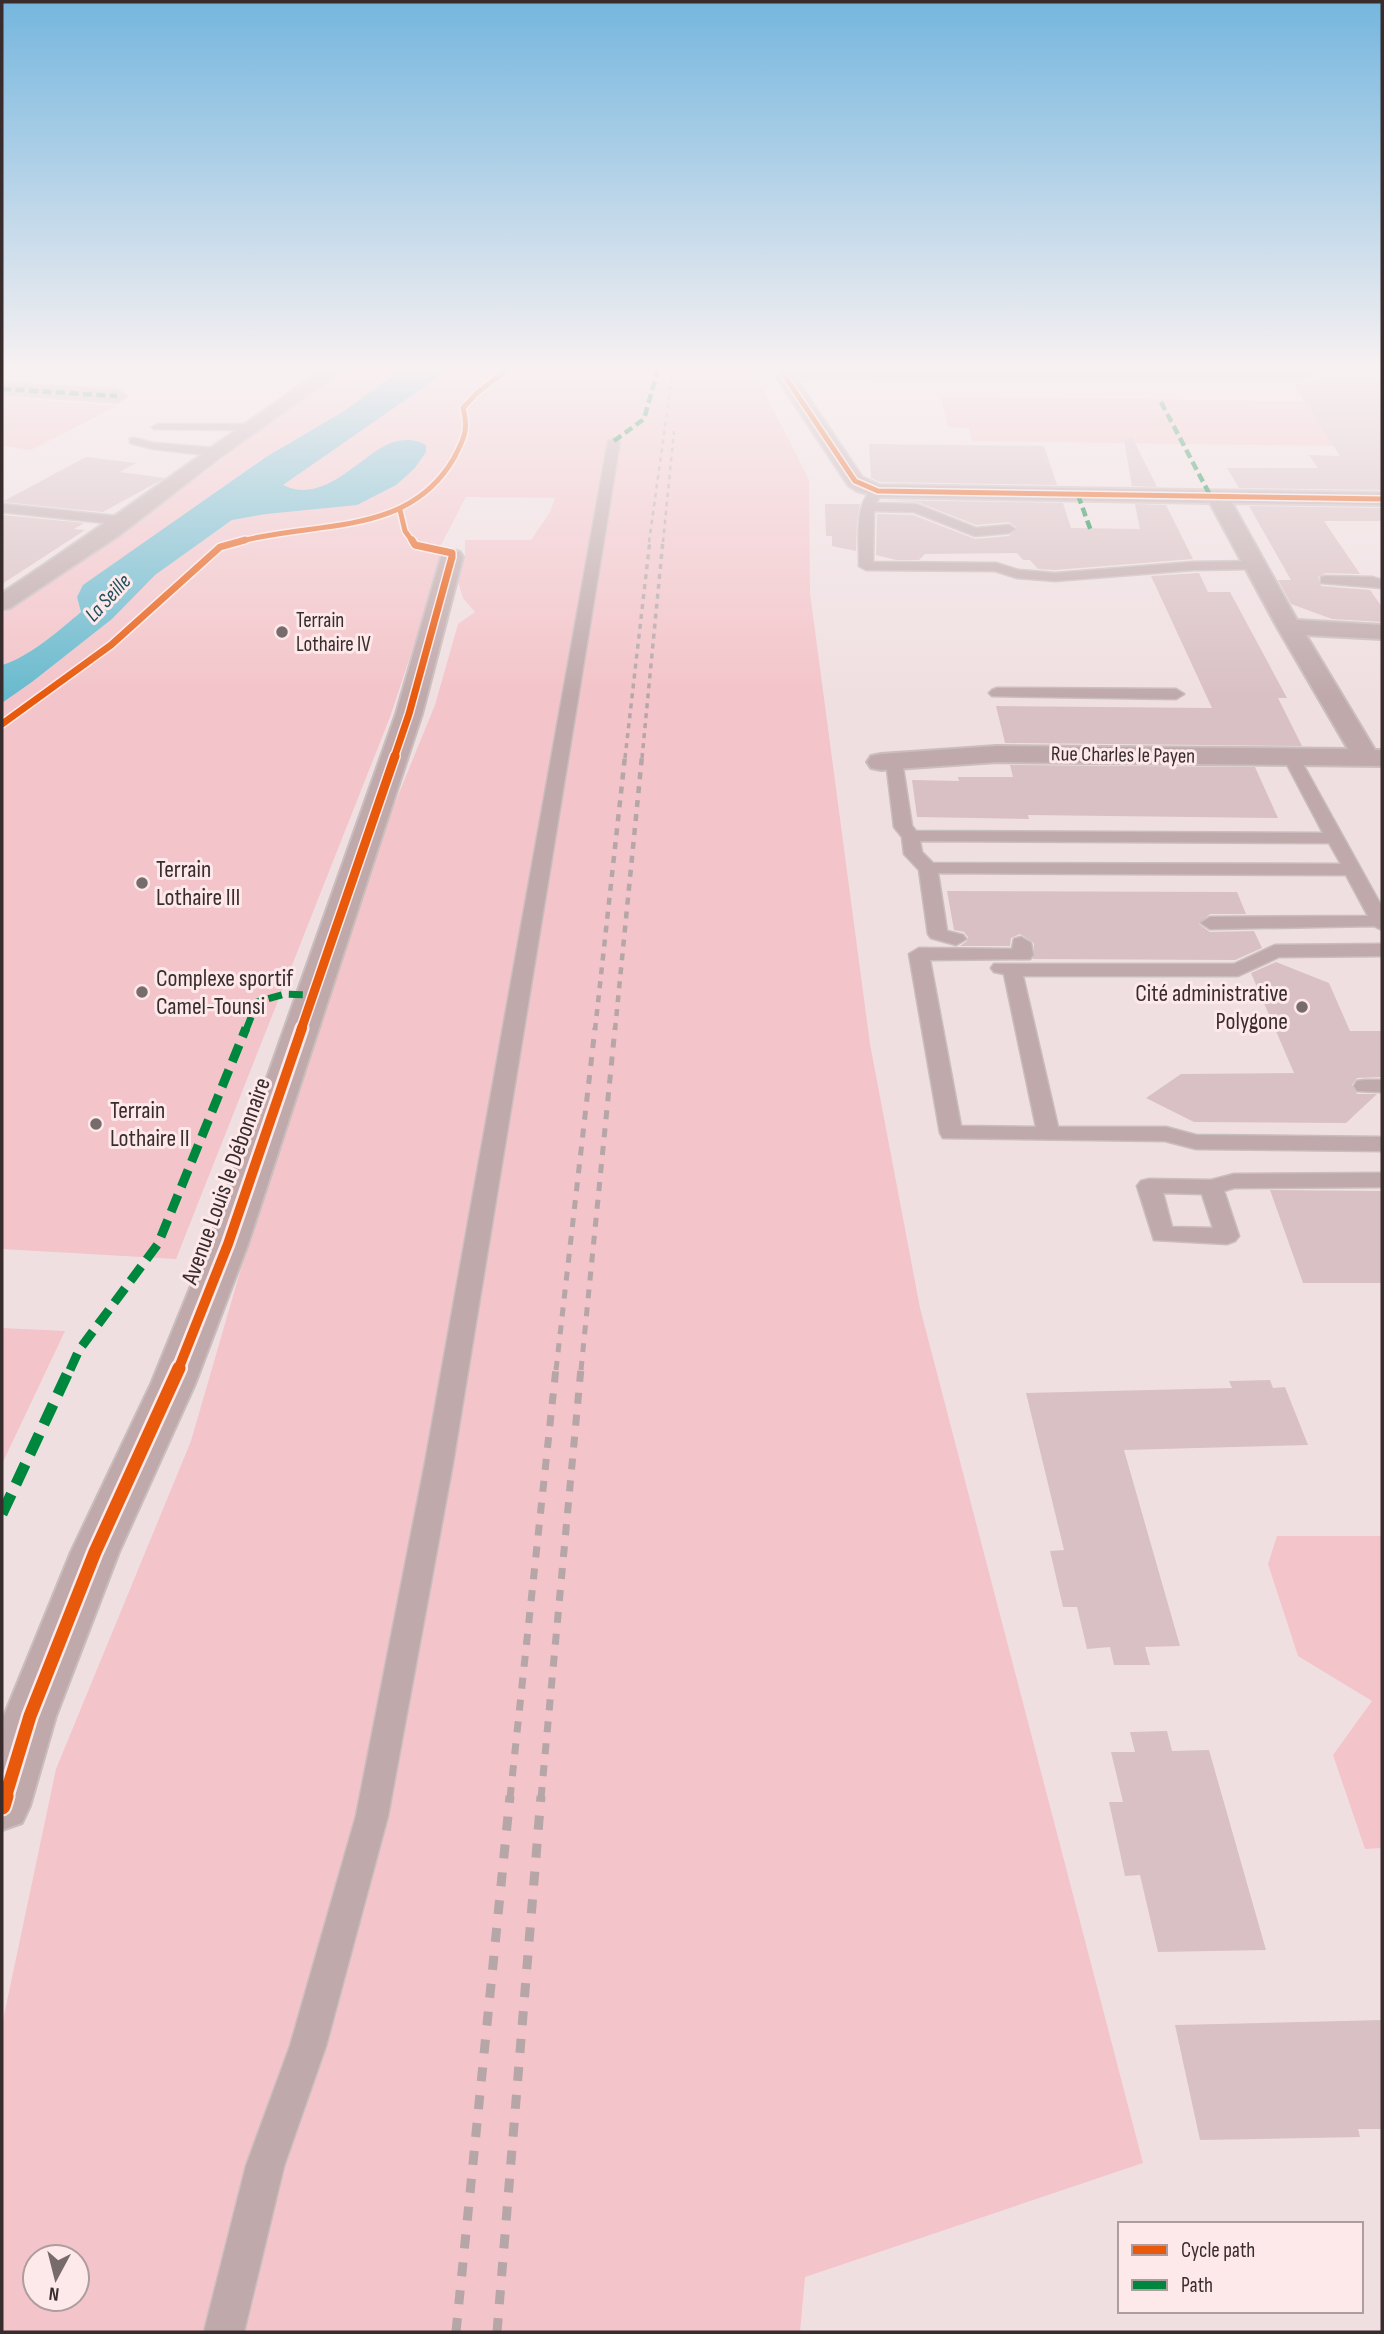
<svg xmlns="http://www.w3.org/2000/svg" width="1384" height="2334" viewBox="0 0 1384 2334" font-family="'Sofia Sans Condensed',sans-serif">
<rect width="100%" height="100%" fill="#f0dfe1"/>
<path fill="#f3c4c9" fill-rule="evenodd" d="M 343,369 L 402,369 L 344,411 L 266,457 L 84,585 L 77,597 L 81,612 C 58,631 31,656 2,665 L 2,614 L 153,511 Z
M 449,369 L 749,369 L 756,375 L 809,480 L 810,593 L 870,1044 L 920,1308 L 1143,2163 L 805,2277 L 800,2332 L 2,2332 L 2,2025 L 56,1769 L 191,1441 L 271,1165 L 377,847 L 435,705 L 458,624 L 475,612 L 463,598 L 451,558 L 465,559 L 465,540 L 531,540 L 550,512 L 555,498 L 466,497 L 439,549 L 452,557 L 443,557 L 390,717 L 176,1259 L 2,1249 L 2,703 L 32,682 L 112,619 L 154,575 ZM 35,2257 L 77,2257 L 77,2299 L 35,2299 Z
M 2,397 L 117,406 L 31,450 L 2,446 Z
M 941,397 L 1303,401 L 1335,446 L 972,441 L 969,428 L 948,427 Z
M 2,1328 L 65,1331 L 2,1464 Z
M 1277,1536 L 1382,1536 L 1382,1848 L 1365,1849 L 1333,1755 L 1372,1701 L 1298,1656 L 1268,1564 Z"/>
<path fill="#69bace" d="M 402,369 L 450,369 L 283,485 C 323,505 357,459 388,444 C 401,439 414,438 426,445 L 426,452 L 414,469 L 396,485 L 357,505 L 266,514 L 232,520 L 155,575 L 112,619 L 32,682 L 2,703 L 2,665 C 31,656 58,631 81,612 L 77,597 L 83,585 L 266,457 L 344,411 Z"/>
<path fill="#d9c0c4" d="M 1320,378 L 1382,378 L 1382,490 L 1239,488 L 1227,468 L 1318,468 L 1309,455 L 1340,456 L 1293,384 L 1323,382 Z
M 1132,437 L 1157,487 L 1132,486 L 1124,440 Z
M 869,444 L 1044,446 L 1057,485 L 880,482 L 871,478 Z
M 86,457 L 136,463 L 120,472 L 165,478 L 103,512 L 2,502 Z
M 881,500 L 1063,503 L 1071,528 L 1140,529 L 1135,504 L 1166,505 L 1193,559 L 1055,570 L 1038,569 L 1030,560 L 1023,560 L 1017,553 L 925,554 L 919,560 L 896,560 L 876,555 L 877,514 L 913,515 L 975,539 L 1009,536 L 1017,528 L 1009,522 L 976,525 L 917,502 Z
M 825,504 L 860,504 L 857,522 L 856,551 L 832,546 L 832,536 L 826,536 Z
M 1249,506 L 1382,508 L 1382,521 L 1324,521 L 1360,574 L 1326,573 L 1318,577 L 1321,586 L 1370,590 L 1382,607 L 1382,622 L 1332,619 L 1291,604 L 1278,580 L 1291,580 Z
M 2,515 L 84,523 L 74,529 L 85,530 L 2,584 Z
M 1199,573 L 1208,592 L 1230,592 L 1287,698 L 1278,698 L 1302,746 L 1005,743 L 996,706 L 1212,708 L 1151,576 Z
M 1010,765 L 1255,767 L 1278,818 L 1028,815 L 1029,819 L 917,817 L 912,780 L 959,781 L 958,777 L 1013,777 Z
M 947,891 L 1237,892 L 1246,914 L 1210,914 L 1199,924 L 1210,932 L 1254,931 L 1262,948 L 1235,960 L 1033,959 L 1034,943 L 1020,934 L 1011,938 L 1010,946 L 960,946 L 967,941 L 968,937 L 964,932 L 954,930 Z
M 1276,962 L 1329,983 L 1350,1031 L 1382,1031 L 1382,1077 L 1357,1078 L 1352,1085 L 1357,1094 L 1377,1094 L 1346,1123 L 1194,1122 L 1146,1098 L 1181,1074 L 1294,1073 L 1251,973 Z
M 1270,1190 L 1382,1191 L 1382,1283 L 1303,1283 Z
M 1270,1380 L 1273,1388 L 1285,1387 L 1308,1445 L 1124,1450 L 1180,1646 L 1145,1647 L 1150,1665 L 1114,1665 L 1110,1647 L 1087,1649 L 1077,1607 L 1063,1607 L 1050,1551 L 1064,1550 L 1026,1393 L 1232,1388 L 1229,1381 Z
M 1167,1731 L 1172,1751 L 1209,1750 L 1266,1950 L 1158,1952 L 1140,1875 L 1125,1876 L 1109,1802 L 1123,1802 L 1111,1752 L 1135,1752 L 1130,1732 Z
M 1382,2020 L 1382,2129 L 1358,2129 L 1360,2137 L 1200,2140 L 1175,2025 Z"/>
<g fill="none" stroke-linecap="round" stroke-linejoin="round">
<g stroke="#cabdbe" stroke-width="3">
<path id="service" d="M 158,424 L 250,424 L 256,427 L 250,430 L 154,429 L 152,427 Z
M 134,438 L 154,443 L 215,448 L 221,452 L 215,456 L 154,449 L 130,443 L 130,439 Z
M 614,438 L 620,441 L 453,1463 L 388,1816 L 326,2046 L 284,2166 L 244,2332 L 204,2332 L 246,2166 L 290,2046 L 356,1816 L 425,1463 L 608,441 Z
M 878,487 L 884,491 L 876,503 L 916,504 L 976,528 L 1009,525 L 1015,529 L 1009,533 L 975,536 L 914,512 L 874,511 L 873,562 L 996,563 L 1019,570 L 1055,573 L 1193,562 L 1255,561 L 1262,565 L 1255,569 L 1193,570 L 1055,581 L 1017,578 L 995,571 L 866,570 L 859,566 C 860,544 852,497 878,487 Z
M 2,504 L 125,517 L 131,521 L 125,525 L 2,512 Z
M 1326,576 L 1372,577 L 1382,580 L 1382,588 L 1321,583 L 1321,577 Z
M 997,688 L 1176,689 L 1184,694 L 1176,699 L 992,696 L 989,693 L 992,690 Z
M 1291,752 L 1299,757 L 1382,907 L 1382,930 L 1374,926 L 1210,929 L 1201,923 L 1210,917 L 1368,916 L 1346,875 L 938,873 L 947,931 L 963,935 L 966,939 L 956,945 L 931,938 L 928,934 L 919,870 L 904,854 L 902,837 L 894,827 L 886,761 L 888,758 L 894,756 L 902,761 L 912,826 L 916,831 L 1323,833 L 1283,757 ZM 920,841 L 1329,843 L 1341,864 L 933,863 L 922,852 Z
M 1021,937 L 1031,943 L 1033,955 L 1030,959 L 930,960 L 961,1126 L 1036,1127 L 1004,974 L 994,972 L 991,968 L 994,964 L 1234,964 L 1275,945 L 1382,944 L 1382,956 L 1279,957 L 1238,976 L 1023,976 L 1058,1127 L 1166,1127 L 1196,1135 L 1382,1137 L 1382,1151 L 1196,1149 L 1165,1141 L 943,1138 L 940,1133 L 909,954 L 919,948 L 1012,949 L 1014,939 Z
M 1365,1080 L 1382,1080 L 1382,1092 L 1357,1091 L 1354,1086 L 1357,1081 Z
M 1382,1173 L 1382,1187 L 1234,1188 L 1224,1191 L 1239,1236 L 1235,1241 L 1227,1244 L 1154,1240 L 1137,1186 L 1141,1181 L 1149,1179 L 1211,1180 L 1234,1174 ZM 1163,1193 L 1202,1194 L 1213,1228 L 1172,1227 Z"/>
</g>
<g stroke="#cabdbe" stroke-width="4">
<path id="minor" d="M 771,369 L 1304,370 L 1307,374 L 1298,379 L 795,377 L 862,477 L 879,485 L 1382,493 L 1382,505 L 1232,503 L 1297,620 L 1382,625 L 1382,639 L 1306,635 L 1375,750 L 1382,750 L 1382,766 L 997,762 L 881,770 L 871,768 L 867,762 L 871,756 L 881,754 L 997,746 L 1348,749 L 1277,627 L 1210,503 L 878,497 L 857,491 L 848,485 Z
M 2,384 L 117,390 L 126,396 L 117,402 L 2,394 Z
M 452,550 L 460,552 L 463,557 L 422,714 L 248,1244 L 195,1384 L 119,1552 L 56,1716 L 30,1806 L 22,1823 L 2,1830 L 4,1716 L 71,1552 L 151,1384 L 208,1244 L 396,714 L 441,557 L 444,552 Z"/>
</g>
<g stroke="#cabdbe" stroke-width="4">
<path id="tertiary" d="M 324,369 L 344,369 L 222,456 L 121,534 L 10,608 L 2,610 L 2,593 C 111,521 216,443 324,369 Z"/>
</g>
<use href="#service" fill="#bfa9ab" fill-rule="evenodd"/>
<use href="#minor" fill="#bfa9ab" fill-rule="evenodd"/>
<use href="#tertiary" fill="#bfa9ab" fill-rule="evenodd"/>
<path stroke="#b6a6a8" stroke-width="2.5" stroke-dasharray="4.5 4.5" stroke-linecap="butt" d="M 649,542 L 673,369
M 663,542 L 674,431"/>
<path stroke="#b6a6a8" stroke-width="3.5" stroke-dasharray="5 5" stroke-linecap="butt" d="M 625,758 L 650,540
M 642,758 L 663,540"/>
<path stroke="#b6a6a8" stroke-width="4.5" stroke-dasharray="7 7" stroke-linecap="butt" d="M 595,1030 L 625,756
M 615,1030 L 642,756"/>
<path stroke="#b6a6a8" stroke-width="5" stroke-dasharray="9 9" stroke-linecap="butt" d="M 556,1370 L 595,1028
M 581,1370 L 615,1028"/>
<path stroke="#b6a6a8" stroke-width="7" stroke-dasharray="11 11" stroke-linecap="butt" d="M 510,1798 L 556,1368
M 541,1798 L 581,1368"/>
<path stroke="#b6a6a8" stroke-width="9" stroke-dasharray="14 14" stroke-linecap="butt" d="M 456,2332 L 510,1796
M 497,2332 L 541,1796"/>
<path stroke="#00873e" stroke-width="4.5" stroke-dasharray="9 4.5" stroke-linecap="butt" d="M 2,389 L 117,396
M 1161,402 L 1211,497
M 614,441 L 644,419 L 658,369
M 1078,495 L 1091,531"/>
<path stroke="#00873e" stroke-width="7" stroke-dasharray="14 7" stroke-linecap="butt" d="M 246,1030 L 257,1002 L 285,994 L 313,995"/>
<path stroke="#00873e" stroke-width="9" stroke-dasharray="18 9" stroke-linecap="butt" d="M 70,1370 L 79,1350 L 158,1244 L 246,1028"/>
<path stroke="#00873e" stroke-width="11" stroke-dasharray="22 11" stroke-linecap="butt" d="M 2,1514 L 70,1368"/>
<g stroke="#fde8ea" stroke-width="8">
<path id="cycleway-far5" d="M 780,369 L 855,481 L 878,491 L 1382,499
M 400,510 L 405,531 L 413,542
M 238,542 C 316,520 408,538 454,458 C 464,439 469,429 463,408 L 477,393 L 508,369"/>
</g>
<g stroke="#fde8ea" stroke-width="10">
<path id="cycleway-far4" d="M 2,724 L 111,645 L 220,547 L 245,540
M 394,758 L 409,714 L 452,557 L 452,553 L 415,545 L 412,540"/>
</g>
<g stroke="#fde8ea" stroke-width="12">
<path id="cycleway-far3" d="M 301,1030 L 395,756"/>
</g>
<g stroke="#fde8ea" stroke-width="15">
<path id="cycleway-far2" d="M 178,1370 L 228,1244 L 302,1028"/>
</g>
<g stroke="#fde8ea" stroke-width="18">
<path id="cycleway-far1" d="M 5,1798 L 30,1716 L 95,1552 L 179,1368"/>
</g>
<g stroke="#fde8ea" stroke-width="21">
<path id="cycleway" d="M 2,1806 L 5,1796"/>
</g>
<use href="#cycleway-far5" stroke="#e8590c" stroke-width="5"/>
<use href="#cycleway-far4" stroke="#e8590c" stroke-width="7"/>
<use href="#cycleway-far3" stroke="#e8590c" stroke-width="9"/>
<use href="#cycleway-far2" stroke="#e8590c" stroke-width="10"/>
<use href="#cycleway-far1" stroke="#e8590c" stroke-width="13"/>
<use href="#cycleway" stroke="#e8590c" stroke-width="17"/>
</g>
<linearGradient id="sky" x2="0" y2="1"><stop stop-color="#75b6de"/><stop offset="0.53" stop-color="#f8f1f2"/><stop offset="1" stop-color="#f8f1f2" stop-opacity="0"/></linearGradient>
<rect width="1384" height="696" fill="url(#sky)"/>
<g fill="#786b6c" stroke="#fde8ea" stroke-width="2.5">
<circle cx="282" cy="632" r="7"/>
<circle cx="142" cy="883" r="7"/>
<circle cx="142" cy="992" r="7"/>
<circle cx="1302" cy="1007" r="7"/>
<circle cx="96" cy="1124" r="7"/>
</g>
<g text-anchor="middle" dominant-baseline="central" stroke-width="6" stroke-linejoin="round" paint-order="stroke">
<g font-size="21" font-style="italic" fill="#20515d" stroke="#fde8ea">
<text transform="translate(108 598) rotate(-47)">La Seille</text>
</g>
<g font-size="21" fill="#382c2d" stroke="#fde8ea" text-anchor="start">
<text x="296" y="620">Terrain<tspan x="296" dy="24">Lothaire IV</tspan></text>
</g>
<g font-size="21" fill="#382c2d" stroke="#fde8ea">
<text transform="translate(1123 755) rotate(1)">Rue Charles le Payen</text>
</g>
<g font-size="24" fill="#382c2d" stroke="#fde8ea" text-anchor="start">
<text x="156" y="869">Terrain<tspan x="156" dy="28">Lothaire III</tspan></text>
<text x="156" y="978">Complexe sportif<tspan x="156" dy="28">Camel-Tounsi</tspan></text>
<text x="1288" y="993" text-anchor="end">Cité administrative<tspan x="1288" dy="28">Polygone</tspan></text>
<text x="110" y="1110">Terrain<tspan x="110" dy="28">Lothaire II</tspan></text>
</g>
<g font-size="24" fill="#382c2d" stroke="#fde8ea">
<text transform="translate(226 1181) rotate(-70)">Avenue Louis le Débonnaire</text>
</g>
</g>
<rect width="1384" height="2334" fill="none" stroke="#382c2d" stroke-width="7"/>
<rect x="1118" y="2222" width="245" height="91" fill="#fde8ea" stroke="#ae9d9e" stroke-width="2"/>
<rect x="1132" y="2245" width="35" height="10" fill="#e8590c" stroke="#ae9d9e" stroke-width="2"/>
<text x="1181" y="2257" font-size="21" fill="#382c2d">Cycle path</text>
<rect x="1132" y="2280" width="35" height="10" fill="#00873e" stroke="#ae9d9e" stroke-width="2"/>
<text x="1181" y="2292" font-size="21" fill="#382c2d">Path</text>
<g transform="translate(56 2278) rotate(187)"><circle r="33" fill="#fde8ea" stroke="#ae9d9e" stroke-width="2"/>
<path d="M0-5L12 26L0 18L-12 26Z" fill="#786b6c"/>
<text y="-10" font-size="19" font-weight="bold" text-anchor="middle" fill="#382c2d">N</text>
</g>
</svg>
